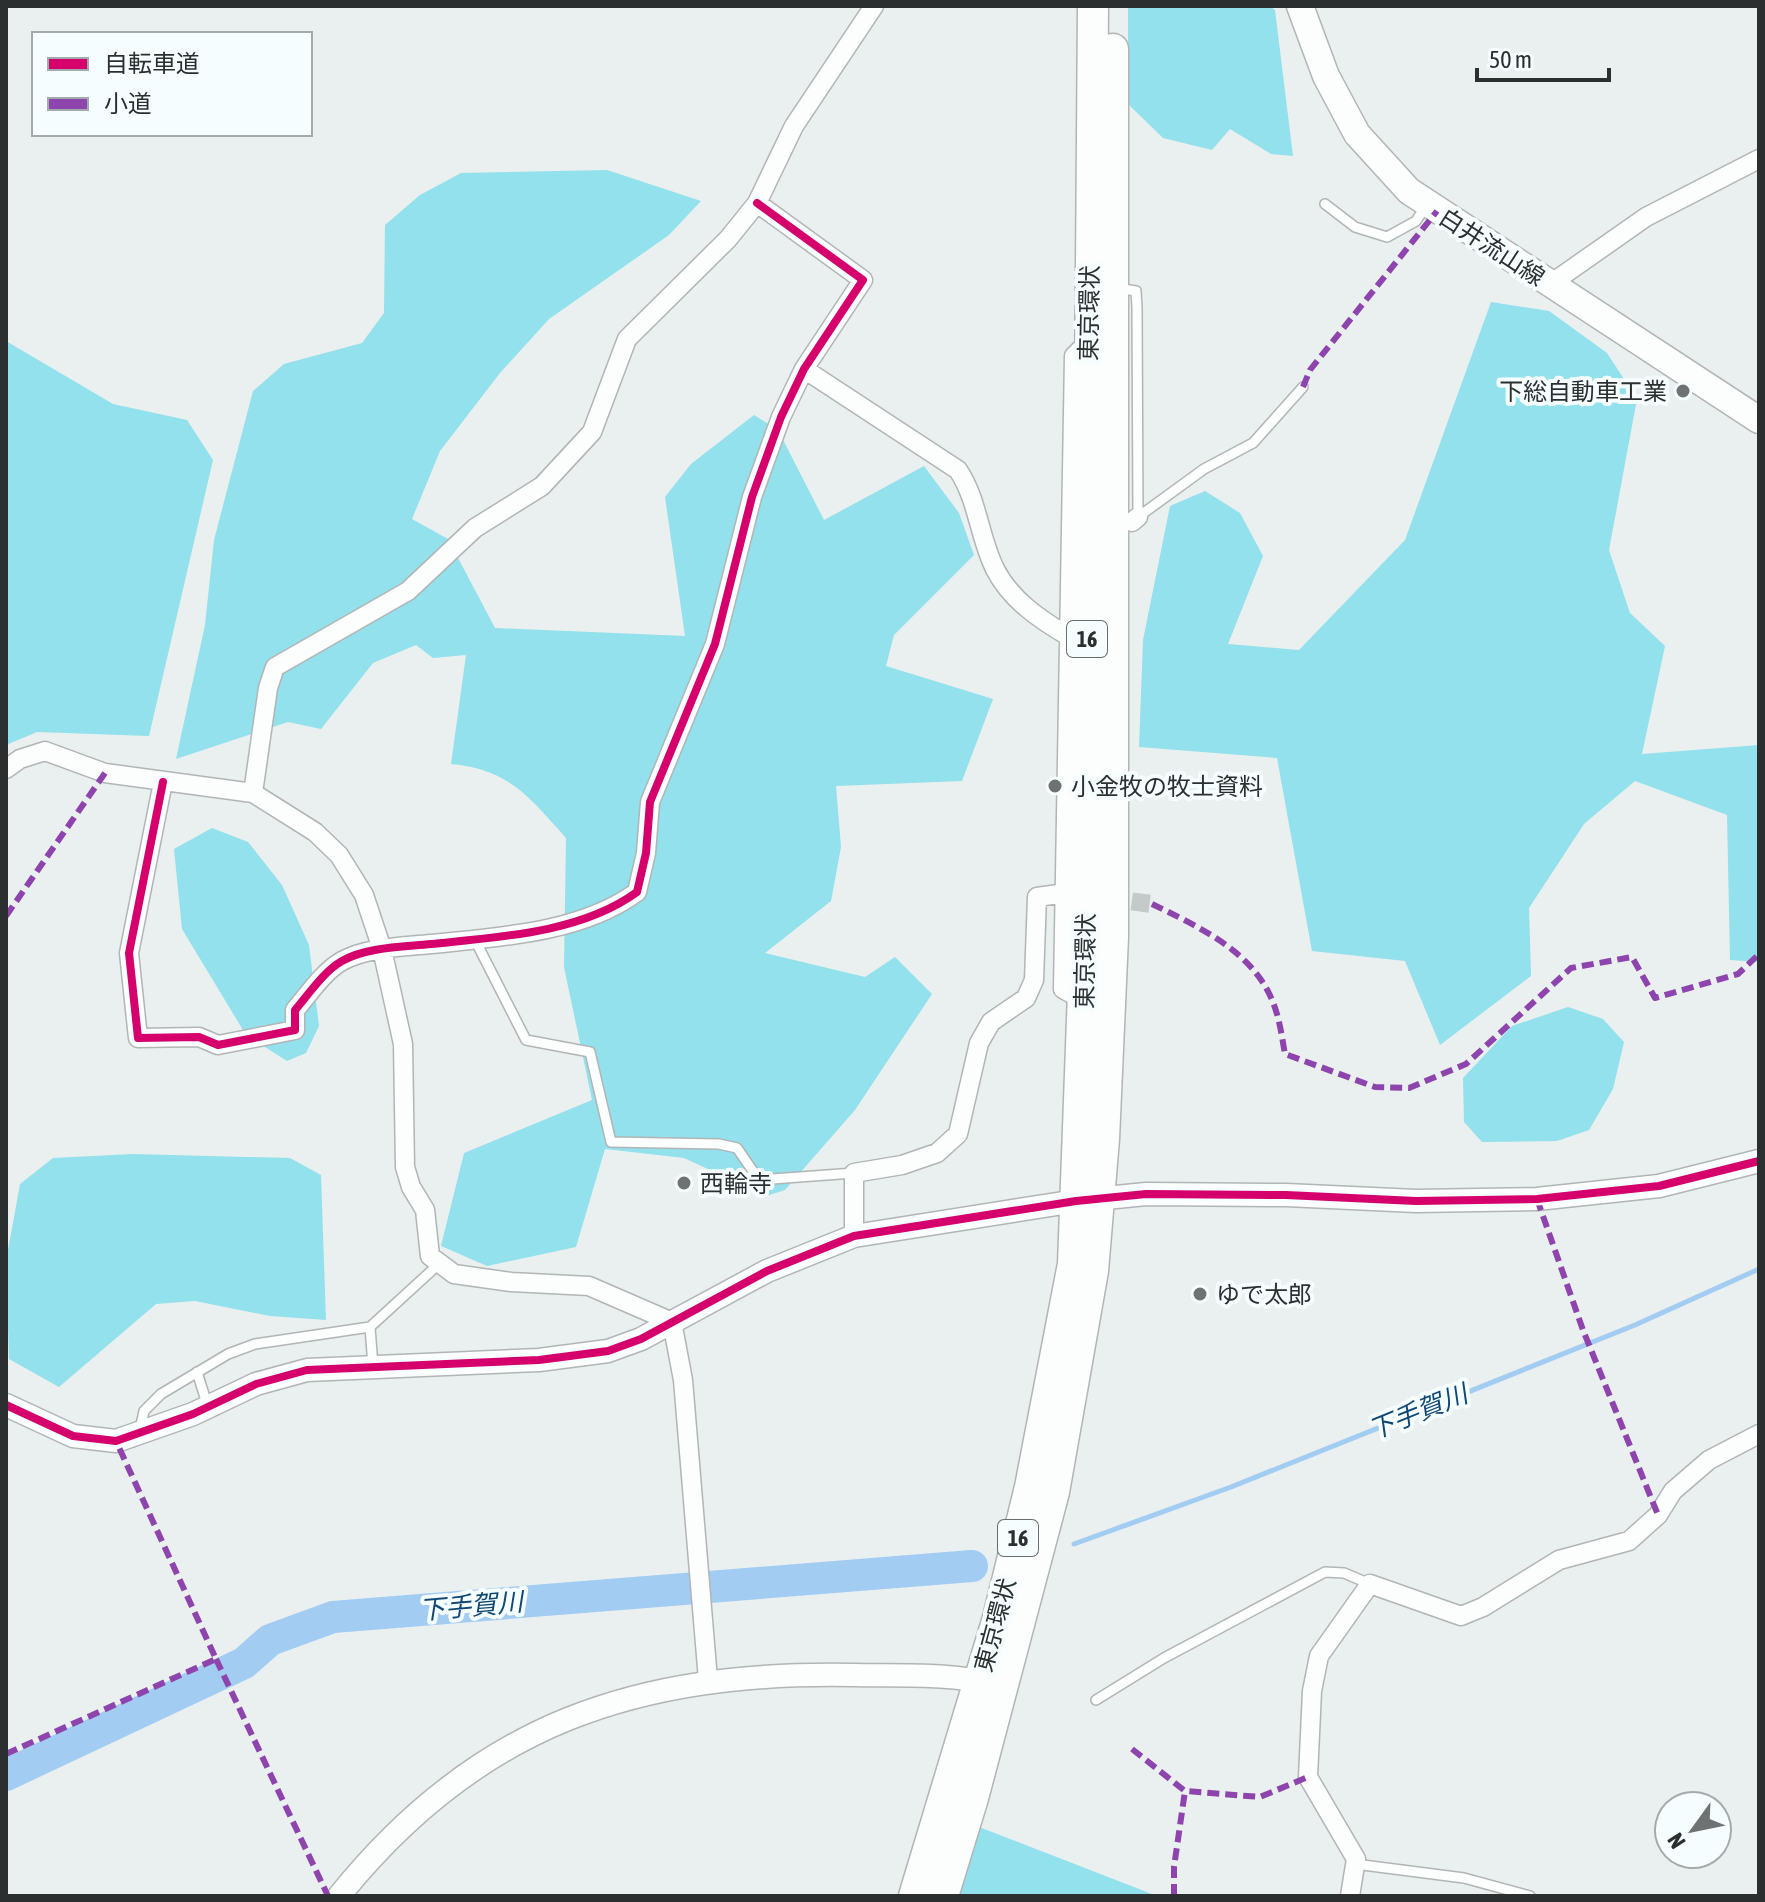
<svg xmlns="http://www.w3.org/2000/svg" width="1765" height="1902" viewBox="0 0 1765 1902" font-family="'Asap Condensed','Noto Sans JP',sans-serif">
<rect width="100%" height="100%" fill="#eaefef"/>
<path fill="#92e1ec" d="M 1128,6 L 1270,6 L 1275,10 L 1293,156 L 1271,154 L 1230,129 L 1212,150 L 1163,138 L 1128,104 Z
M 607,170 L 701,201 L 669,235 L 549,319 L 500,373 L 440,451 L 412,519 L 448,539 L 495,628 L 685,636 L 665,497 L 691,464 L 754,415 L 778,430 L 824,520 L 924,466 L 959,513 L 974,555 L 894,635 L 886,666 L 993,699 L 962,781 L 836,786 L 841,847 L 831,901 L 765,953 L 865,977 L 895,957 L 932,994 L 855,1110 L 785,1190 L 766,1196 L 684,1158 L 605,1149 L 576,1247 L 487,1266 L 441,1246 L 464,1153 L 592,1100 L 564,967 L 566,838 C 530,798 509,769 451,764 L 466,655 L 433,658 L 416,645 L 373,663 L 321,729 L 288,722 L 176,759 L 205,625 L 214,540 L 253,391 L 284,364 L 362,343 L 384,313 L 385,225 L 420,195 L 461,173 Z
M 1491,302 L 1549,311 L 1607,353 L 1637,399 L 1609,550 L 1630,613 L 1665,646 L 1642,754 L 1759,745 L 1759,962 L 1730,960 L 1727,815 L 1635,781 L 1584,824 L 1529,908 L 1531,976 L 1440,1045 L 1405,961 L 1312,951 L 1277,758 L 1139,747 L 1143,640 L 1170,506 L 1205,491 L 1240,513 L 1263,556 L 1228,644 L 1299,650 L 1405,540 Z
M 6,341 L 113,404 L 187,420 L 213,460 L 149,736 L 37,732 L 6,745 Z
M 212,828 L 248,842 L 282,885 L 309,945 L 319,1026 L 306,1053 L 287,1061 L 246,1035 L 182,929 L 174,849 Z
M 1568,1007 L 1603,1019 L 1624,1042 L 1613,1089 L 1589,1130 L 1557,1141 L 1482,1142 L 1464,1122 L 1463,1078 L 1512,1026 Z
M 133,1154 L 290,1158 L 321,1175 L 326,1320 L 270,1316 L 195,1301 L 156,1304 L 59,1387 L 9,1359 L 6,1261 L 20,1184 L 53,1158 Z
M 979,1827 L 1157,1896 L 958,1896 Z"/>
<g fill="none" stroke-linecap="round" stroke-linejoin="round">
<path stroke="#a2ccf2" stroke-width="5" d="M 1074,1544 L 1231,1487 L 1635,1325 L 1759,1269"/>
<path stroke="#a2ccf2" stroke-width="32" d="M 6,1775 L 244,1663 L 270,1640 L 333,1617 L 972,1566"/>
<path stroke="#c4c9c9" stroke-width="18" stroke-dasharray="18 9" stroke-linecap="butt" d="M 1105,898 L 1152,904"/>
<g stroke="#b1b5b5" stroke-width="12">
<path id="service" d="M 1325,204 L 1355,227 L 1387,237 L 1416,221 L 1427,204
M 1117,288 L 1136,291 L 1137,307 L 1138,517 L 1204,469 L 1253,443 L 1303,387
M 475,940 L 526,1040 L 590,1052 L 611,1142 L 719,1144 L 737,1148 L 759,1180 L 854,1173
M 370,1327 L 373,1366
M 197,1372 L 208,1407
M 140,1429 L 144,1411 L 161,1394 L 228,1354 L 255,1344 L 370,1327 L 440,1263
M 1096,1700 L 1164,1658 L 1325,1572 L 1344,1573 L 1370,1584
M 1355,1864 L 1464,1878 L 1530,1896"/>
</g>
<g stroke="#b1b5b5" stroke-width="21">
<path id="minor" d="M 1549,285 L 1646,217 L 1759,159
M 804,369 L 958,470 C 978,500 979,537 995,569 C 1010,599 1039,619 1068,636
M 1132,522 L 1138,517
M 6,769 L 20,759 L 45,751 L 105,773 L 253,793 L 315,832 L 339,855 L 364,895 L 382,949 L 403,1044 L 405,1167 L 411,1187 L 425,1210 L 430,1256 L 454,1274 L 511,1282 L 589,1286 L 672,1322 L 683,1380 L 708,1680
M 163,782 L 129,953 L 138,1038 L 199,1037 L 218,1045 L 295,1030 L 295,1010 C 308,995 324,971 342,961 C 367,947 403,947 431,944 C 499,937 581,933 637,892 L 646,853 L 650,802 L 715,644 L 752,497 L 781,417 L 804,369 L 863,280 L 757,203
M 253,793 L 268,688 L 275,667 L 408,591 L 475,528 L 542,486 L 592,432 L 627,339 L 728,239 L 757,203 L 794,126 L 874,6
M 1085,1001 L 1063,989 L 1074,356 L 1080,350 L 1088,350
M 854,1236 L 854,1173 L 902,1165 L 937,1153 L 958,1134 L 979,1043 L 991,1022 L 1026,998 L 1034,980 L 1037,897 L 1066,893
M 1350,1896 L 1356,1859 L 1308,1777 L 1312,1691 L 1319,1656 L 1370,1584 L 1461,1616 L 1483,1607 L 1559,1560 L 1629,1541 L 1658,1515 L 1673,1491 L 1709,1460 L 1759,1434"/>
</g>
<g stroke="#b1b5b5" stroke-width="25">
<path id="tertiary" d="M 6,1405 L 73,1436 L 116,1441 L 193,1414 L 256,1384 L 307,1370 L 539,1360 L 608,1351 L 641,1339 L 767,1271 L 854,1236 L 1076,1201 L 1146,1194 L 1286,1195 L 1416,1201 L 1537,1199 L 1659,1186 L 1759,1161
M 339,1896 C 478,1723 638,1671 854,1675 C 900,1676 949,1673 994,1684"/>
</g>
<g stroke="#b1b5b5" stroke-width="29">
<path id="secondary" d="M 1300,6 L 1326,76 L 1357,134 L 1409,191 L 1759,420"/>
</g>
<g stroke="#b1b5b5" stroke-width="33">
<path id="trunk" d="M 914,1896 L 998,1618 L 1030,1487 L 1073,1264 L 1086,910 L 1093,6
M 943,1896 L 973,1798 L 1054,1492 L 1093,1271 L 1104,1139 L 1113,937 L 1113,49"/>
</g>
<use href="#service" stroke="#fcfdfd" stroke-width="9"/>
<use href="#minor" stroke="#fcfdfd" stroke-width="18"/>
<use href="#tertiary" stroke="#fcfdfd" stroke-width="22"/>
<use href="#secondary" stroke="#fcfdfd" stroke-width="26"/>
<use href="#trunk" stroke="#fcfdfd" stroke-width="30"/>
<path stroke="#8e44ad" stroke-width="6" stroke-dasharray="12 6" stroke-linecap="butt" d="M 1303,387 L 1310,370 L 1437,211
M 1152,904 C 1199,927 1255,952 1274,1005 C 1280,1021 1282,1038 1285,1054 L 1375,1087 L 1409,1088 L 1466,1064 L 1571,968 L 1632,957 L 1655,998 L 1738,974 L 1759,954
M 6,916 L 105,773
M 1537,1199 L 1583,1330 L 1658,1515
M 216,1659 L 328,1896
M 1132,1749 L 1185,1791 L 1260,1797 L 1308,1777
M 6,1754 L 216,1659 L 116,1441
M 1174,1896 L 1174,1867 L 1185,1791"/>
<g stroke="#f5fdff" stroke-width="13">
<path id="cycleway" d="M 163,782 L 129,953 L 138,1038 L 199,1037 L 218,1045 L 295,1030 L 295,1010 C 308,995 324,971 342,961 C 367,947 403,947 431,944 C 499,937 581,933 637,892 L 646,853 L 650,802 L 715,644 L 752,497 L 781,417 L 804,369 L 863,280 L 757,203
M 6,1405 L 73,1436 L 116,1441 L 193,1414 L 256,1384 L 307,1370 L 539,1360 L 608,1351 L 641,1339 L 767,1271 L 854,1236 L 1076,1201 L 1146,1194 L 1286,1195 L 1416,1201 L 1537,1199 L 1659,1186 L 1759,1161"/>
</g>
<use href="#cycleway" stroke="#d6006c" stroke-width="8"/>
</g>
<g fill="#6e7272" stroke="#f5fdff" stroke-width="3">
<circle cx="1683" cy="391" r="8"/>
<circle cx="1055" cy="786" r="8"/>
<circle cx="684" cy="1183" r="8"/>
<circle cx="1200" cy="1294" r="8"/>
</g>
<g text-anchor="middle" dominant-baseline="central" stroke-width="8" stroke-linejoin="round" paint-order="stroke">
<g fill="#f5fdff" stroke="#686d6d" stroke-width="2">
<rect x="1067" y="621" width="40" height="36" rx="6"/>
<rect x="998" y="1520" width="40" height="36" rx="6"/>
</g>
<g font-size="22" font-weight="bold" fill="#2c2f2f">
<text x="1087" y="639">16</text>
<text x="1018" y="1538">16</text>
</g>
<g font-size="24" fill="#2c2f2f" stroke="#f5fdff">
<text transform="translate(1492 247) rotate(33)">白井流山線</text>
<text transform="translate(1089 313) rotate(-89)">東京環状</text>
<text transform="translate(1085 961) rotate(-89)">東京環状</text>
<text transform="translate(995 1625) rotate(-75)">東京環状</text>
</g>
<g font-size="24" fill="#2c2f2f" stroke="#f5fdff" text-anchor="start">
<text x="1667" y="391" text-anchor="end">下総自動車工業</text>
<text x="1071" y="786">小金牧の牧士資料</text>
<text x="700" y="1183">西輪寺</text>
<text x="1216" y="1294">ゆで太郎</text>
</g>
<g font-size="26" font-style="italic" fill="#114873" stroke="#f5fdff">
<text transform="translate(1418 1412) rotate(-22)">下手賀川</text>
<text transform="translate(471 1606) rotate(-5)">下手賀川</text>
</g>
</g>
<rect width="1765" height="1902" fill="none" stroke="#2c2f2f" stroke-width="16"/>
<rect x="32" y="32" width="280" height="104" fill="#f5fdff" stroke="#a5abac" stroke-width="2"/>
<rect x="48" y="58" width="40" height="12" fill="#d6006c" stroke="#a5abac" stroke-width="2"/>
<text x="104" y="72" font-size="24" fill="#2c2f2f">自転車道</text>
<rect x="48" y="98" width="40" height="12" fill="#8e44ad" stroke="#a5abac" stroke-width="2"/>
<text x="104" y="112" font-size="24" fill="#2c2f2f">小道</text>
<g transform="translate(1693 1830) rotate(237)"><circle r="38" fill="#f5fdff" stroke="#a5abac" stroke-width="2"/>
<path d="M0-6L14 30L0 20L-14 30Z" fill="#6e7272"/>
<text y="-12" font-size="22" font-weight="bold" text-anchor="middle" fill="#2c2f2f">N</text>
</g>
<path d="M1477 68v12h132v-12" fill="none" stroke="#2c2f2f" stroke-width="4"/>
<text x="1489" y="68" font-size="24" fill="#2c2f2f" stroke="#f5fdff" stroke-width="6" paint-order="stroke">50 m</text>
</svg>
